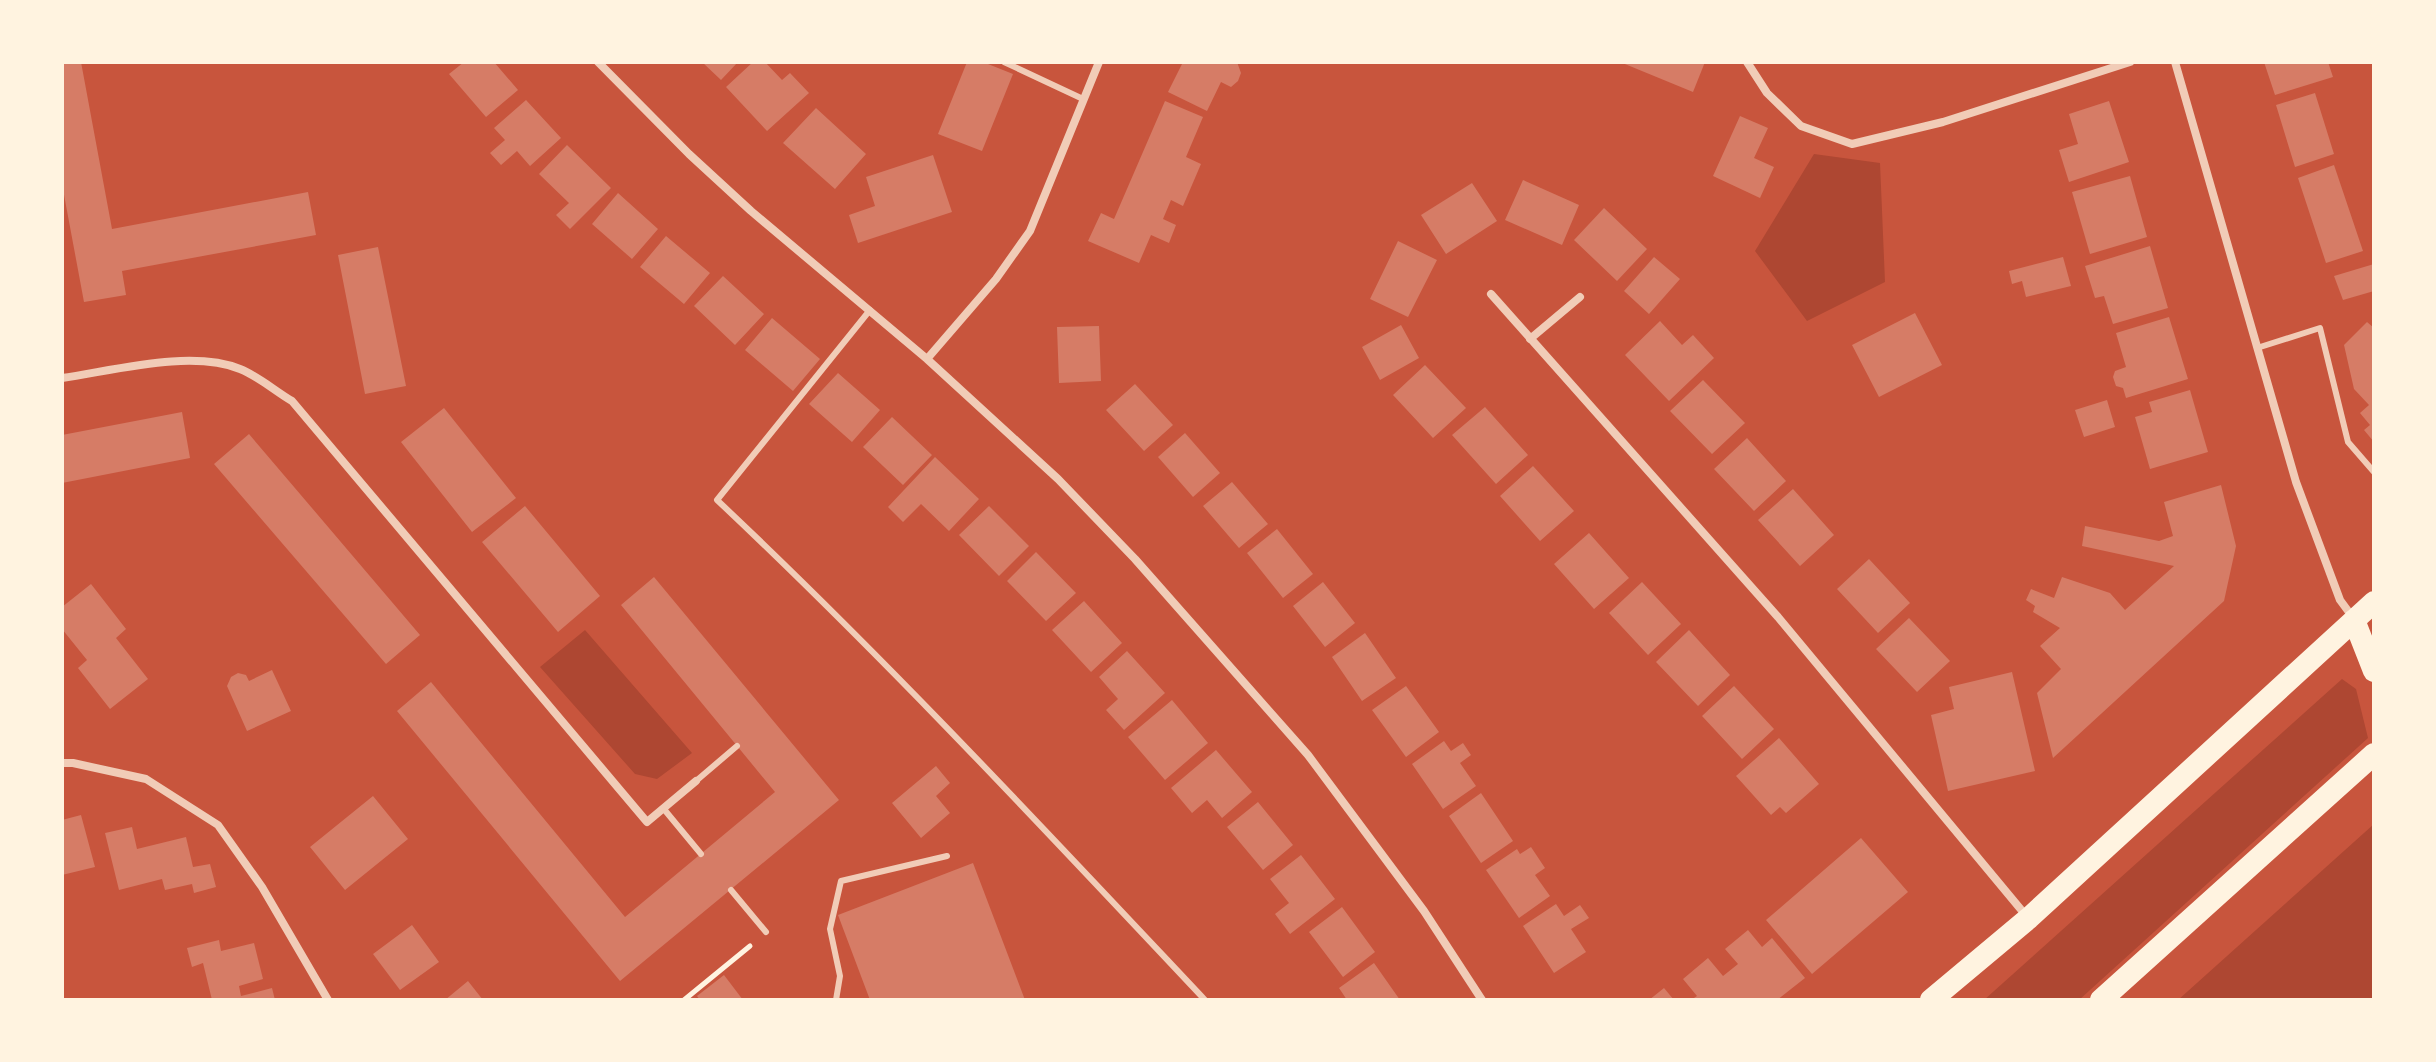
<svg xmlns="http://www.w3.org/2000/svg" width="2436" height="1062" viewBox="0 0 2436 1062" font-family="'Work Sans',sans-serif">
<rect width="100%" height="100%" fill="#c8553d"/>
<path fill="#ae4732" d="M 1814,154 L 1880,163 L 1885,282 L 1807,321 L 1755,251 Z
M 585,630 L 692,753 L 657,779 L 635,774 L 540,667 Z
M 2342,679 L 2356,689 L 2368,738 L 2079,1000 L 1984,1000 Z
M 2374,824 L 2374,996 L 2370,1000 L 2178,1000 Z"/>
<path fill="#d67c66" d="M 62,62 L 81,62 L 112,229 L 308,192 L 316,235 L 122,271 L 126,295 L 84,302 L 62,184 Z
M 464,62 L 494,62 L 518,90 L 486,117 L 449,74 Z
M 702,62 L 738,62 L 721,80 Z
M 753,62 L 765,62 L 782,80 L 790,73 L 809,93 L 767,131 L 726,87 Z
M 967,62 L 983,62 L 1013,74 L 982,151 L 938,134 Z
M 1183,62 L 1237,62 L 1241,73 L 1238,81 L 1231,87 L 1221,82 L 1207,111 L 1168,92 Z
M 1620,62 L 1705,62 L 1693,92 Z
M 2264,62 L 2328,62 L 2333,77 L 2275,95 Z
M 2315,93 L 2334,154 L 2295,167 L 2276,105 Z
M 526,100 L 561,138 L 530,166 L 517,151 L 501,165 L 490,153 L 505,140 L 494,128 Z
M 1165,101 L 1203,117 L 1186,157 L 1201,164 L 1183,206 L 1171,200 L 1163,219 L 1176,225 L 1169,243 L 1151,235 L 1139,263 L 1088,241 L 1101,213 L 1114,219 Z
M 2109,101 L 2129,162 L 2069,182 L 2059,150 L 2078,144 L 2069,114 Z
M 816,108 L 866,154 L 835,189 L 783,143 Z
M 1740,116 L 1768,128 L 1754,158 L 1774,167 L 1760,198 L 1713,176 Z
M 567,145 L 611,188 L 570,229 L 556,215 L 569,203 L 539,174 Z
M 933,155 L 952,212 L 858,243 L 849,215 L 875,206 L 866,177 Z
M 2334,165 L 2363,251 L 2326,263 L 2298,178 Z
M 2130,176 L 2147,237 L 2090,254 L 2072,192 Z
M 1523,180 L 1579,205 L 1562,245 L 1505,220 Z
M 1472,183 L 1497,221 L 1446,254 L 1421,215 Z
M 618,193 L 658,229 L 632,259 L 592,224 Z
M 1604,208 L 1647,249 L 1617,281 L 1574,240 Z
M 666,236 L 710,273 L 684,304 L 640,267 Z
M 1398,241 L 1437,260 L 1408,317 L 1370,299 Z
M 2150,246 L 2168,308 L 2113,324 L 2104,296 L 2095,298 L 2085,266 Z
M 378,247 L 406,386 L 365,394 L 338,255 Z
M 1654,257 L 1680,279 L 1649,314 L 1624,291 Z
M 2063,257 L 2071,286 L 2026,297 L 2022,281 L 2012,284 L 2009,271 Z
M 2374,264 L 2374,291 L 2343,300 L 2334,276 Z
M 723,276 L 764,314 L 735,345 L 694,306 Z
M 1915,313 L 1942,365 L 1879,397 L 1852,345 Z
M 2169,317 L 2188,379 L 2126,398 L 2123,388 L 2116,386 L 2113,377 L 2115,371 L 2126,367 L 2116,333 Z
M 772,318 L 820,359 L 793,391 L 745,350 Z
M 1660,321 L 1682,345 L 1693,335 L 1714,358 L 1669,401 L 1625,355 Z
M 2367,322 L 2374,328 L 2374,442 L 2364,430 L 2370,425 L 2360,413 L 2369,405 L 2354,389 L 2344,345 Z
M 1401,325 L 1419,358 L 1380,380 L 1362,347 Z
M 1099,326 L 1101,381 L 1059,383 L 1057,327 Z
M 1425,365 L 1466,408 L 1433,438 L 1393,395 Z
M 838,373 L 880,410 L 852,442 L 809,404 Z
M 1703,380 L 1745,423 L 1712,454 L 1670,411 Z
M 1135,384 L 1173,425 L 1144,451 L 1106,410 Z
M 2190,390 L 2208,452 L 2150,469 L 2135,417 L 2152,412 L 2149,402 Z
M 2107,400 L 2115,427 L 2084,437 L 2075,410 Z
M 1485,407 L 1528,455 L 1496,484 L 1452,435 Z
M 444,408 L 516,498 L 472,532 L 401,442 Z
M 182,412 L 190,458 L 62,483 L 62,435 Z
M 892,417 L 932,455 L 903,485 L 863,447 Z
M 1185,433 L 1220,473 L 1193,497 L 1158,457 Z
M 249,434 L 420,635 L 386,664 L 214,464 Z
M 1747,438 L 1786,481 L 1754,511 L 1714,469 Z
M 935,457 L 979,499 L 949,531 L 921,504 L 903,522 L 888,507 Z
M 1533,466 L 1574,511 L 1540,541 L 1500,496 Z
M 1232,482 L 1268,524 L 1239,548 L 1203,506 Z
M 2221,485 L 2236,546 L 2224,601 L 2053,758 L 2037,693 L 2061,669 L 2040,646 L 2060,628 L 2033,612 L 2035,606 L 2026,600 L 2031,589 L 2054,598 L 2062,577 L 2110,593 L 2125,610 L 2174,566 L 2082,546 L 2085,526 L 2159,541 L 2173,536 L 2164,502 Z
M 1793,489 L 1834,535 L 1800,566 L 1758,520 Z
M 525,506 L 600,596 L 558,632 L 482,542 Z
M 989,506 L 1029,546 L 999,576 L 959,535 Z
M 1277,529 L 1313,574 L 1283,598 L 1247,553 Z
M 1589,533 L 1629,578 L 1594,609 L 1554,564 Z
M 1036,552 L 1076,593 L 1046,621 L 1007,581 Z
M 1869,559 L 1910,603 L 1878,633 L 1837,589 Z
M 654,577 L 839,800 L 620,981 L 397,711 L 431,682 L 625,917 L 775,792 L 621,605 Z
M 1323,582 L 1355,623 L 1325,647 L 1293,606 Z
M 1642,582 L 1681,624 L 1648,655 L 1609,613 Z
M 91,584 L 126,629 L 116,638 L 148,679 L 110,709 L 78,668 L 87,660 L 62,629 L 62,607 Z
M 1084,601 L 1122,643 L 1091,672 L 1052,630 Z
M 1909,618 L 1950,661 L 1917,692 L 1876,649 Z
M 1689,630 L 1730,675 L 1698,706 L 1656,662 Z
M 1365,633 L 1396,678 L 1362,701 L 1332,657 Z
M 1127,651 L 1165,693 L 1124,730 L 1106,710 L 1118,699 L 1099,677 Z
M 272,670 L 291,711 L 247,731 L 227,686 L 231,677 L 238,673 L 246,675 L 249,681 Z
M 2012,672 L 2035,771 L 1948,791 L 1931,715 L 1954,709 L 1949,687 Z
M 1406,686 L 1439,732 L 1406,757 L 1372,710 Z
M 1734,686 L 1774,729 L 1742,759 L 1702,716 Z
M 1172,700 L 1208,743 L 1165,780 L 1128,737 Z
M 1779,738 L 1819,784 L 1786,813 L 1780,807 L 1771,815 L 1736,776 Z
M 1444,741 L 1451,751 L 1463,743 L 1471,755 L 1460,763 L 1476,786 L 1443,809 L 1412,764 Z
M 1216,750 L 1252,792 L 1222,818 L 1207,800 L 1192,813 L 1171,788 Z
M 936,766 L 950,783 L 936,796 L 950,813 L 921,838 L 892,803 Z
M 1481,793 L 1513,841 L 1481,863 L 1449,816 Z
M 373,796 L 408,839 L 345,890 L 310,847 Z
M 1258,802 L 1293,845 L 1263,870 L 1227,827 Z
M 81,815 L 95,867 L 62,875 L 62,820 Z
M 132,827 L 137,849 L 186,837 L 193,867 L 210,864 L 216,887 L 194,893 L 192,884 L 165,890 L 162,879 L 119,890 L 105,833 Z
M 1861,838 L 1908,892 L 1812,974 L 1766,920 Z
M 1531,847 L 1545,868 L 1535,875 L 1550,896 L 1519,918 L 1486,870 L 1517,849 L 1520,854 Z
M 1301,855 L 1335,899 L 1290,934 L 1275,914 L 1289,903 L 1270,879 Z
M 973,863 L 1025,1000 L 870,1000 L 838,915 Z
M 1556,904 L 1564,916 L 1580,905 L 1589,918 L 1571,929 L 1586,952 L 1554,973 L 1523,926 Z
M 1342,907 L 1375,952 L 1343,977 L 1309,932 Z
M 412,925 L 439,962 L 400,990 L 373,954 Z
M 1748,930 L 1762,947 L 1772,938 L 1805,978 L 1777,1000 L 1691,1000 L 1697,996 L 1683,979 L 1708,958 L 1723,976 L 1738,964 L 1725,949 Z
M 219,940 L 221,951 L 254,943 L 263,979 L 239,986 L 241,996 L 272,988 L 275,1000 L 212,1000 L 203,963 L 192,967 L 187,948 Z
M 1374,963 L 1400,1000 L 1347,1000 L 1339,988 Z
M 724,975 L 743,1000 L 700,1000 L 697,996 Z
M 468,981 L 483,1000 L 445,1000 Z
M 1664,988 L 1674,1000 L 1649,1000 Z"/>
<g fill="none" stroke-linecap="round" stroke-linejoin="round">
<path stroke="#fff3e0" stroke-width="5" d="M 684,1000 L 750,946"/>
<path stroke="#f1ccb7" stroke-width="6" d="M 1004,62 L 1083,99
M 870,310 L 717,500 C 887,660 1045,830 1205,1000
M 2257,348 L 2320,328 L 2348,442 L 2374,472
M 696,781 L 737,746
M 663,808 L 701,854
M 731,890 L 766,932
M 836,1000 L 840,976 L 830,929 L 841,881 L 947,856"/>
<path stroke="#f1ccb7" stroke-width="8" d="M 598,62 L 689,154 L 751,211 L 927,359 L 1058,479 L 1135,559 L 1308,755 L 1424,911 L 1482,1000
M 1747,62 L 1767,93 L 1801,126 L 1852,144 L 1943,122 L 2130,62
M 2175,62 L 2296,482 L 2340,600 L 2354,619
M 1491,294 L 1778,617 L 2028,918
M 1530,339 L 1580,297
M 927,359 L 996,279 L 1030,231 L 1099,62
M 62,378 C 112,371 191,349 240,369 C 258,376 275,391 292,401 L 647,822 L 696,781
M 62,763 L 73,763 L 146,779 L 218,825 L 262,887 L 328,1000"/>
<path stroke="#fff3e0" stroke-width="22" d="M 2354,620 L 2374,671
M 1931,1000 L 2029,918 L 2374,602
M 2101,1000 L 2374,754"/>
</g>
<rect width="2436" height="1062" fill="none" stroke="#fff3e0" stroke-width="128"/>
</svg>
